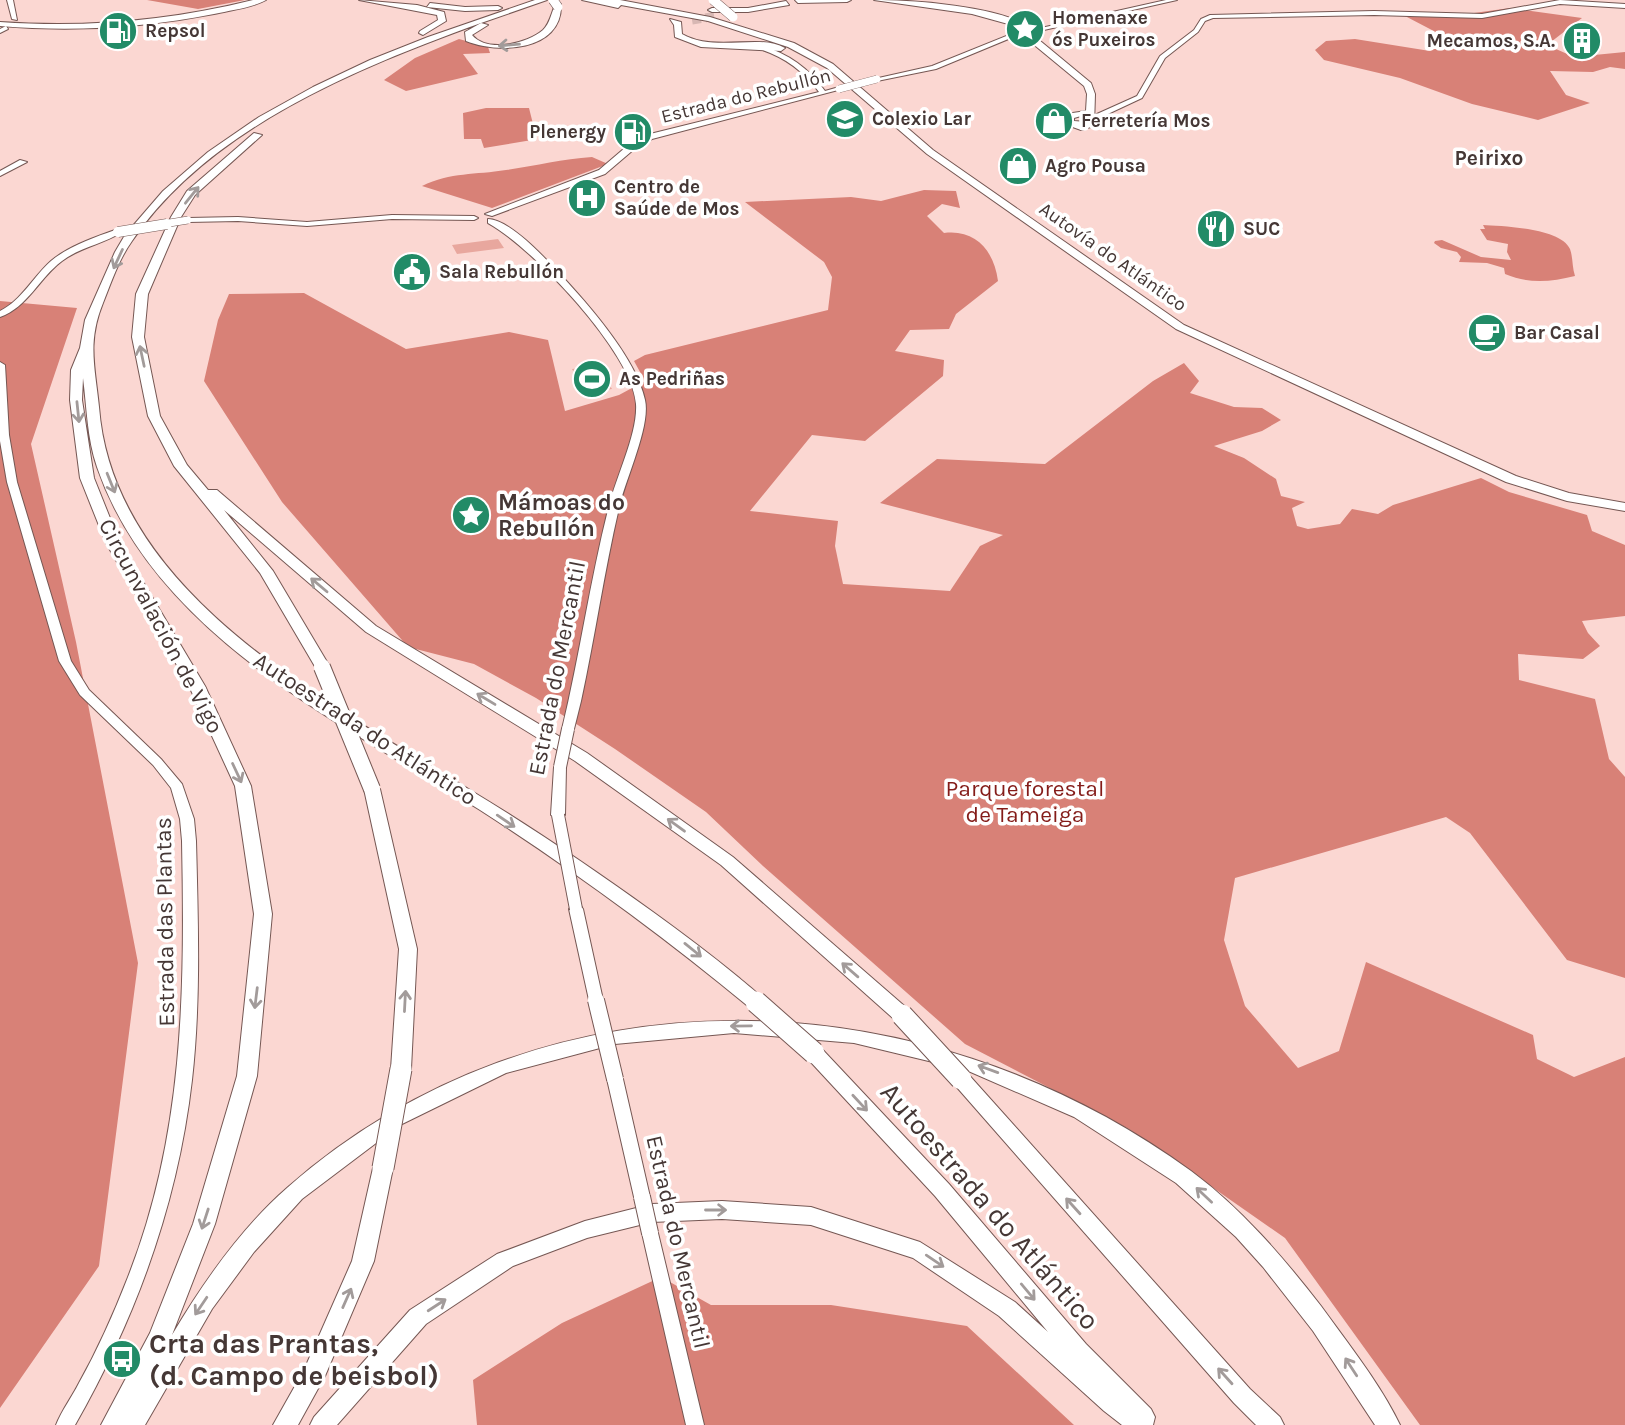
<svg xmlns="http://www.w3.org/2000/svg" width="1625" height="1425" viewBox="0 0 1625 1425" font-family="Karla,sans-serif">
<rect width="100%" height="100%" fill="#fbd7d2"/>
<path fill="#e8a79e" d="M 498,239 L 504,248 L 457,254 L 452,245 Z
M 598,366 L 612,389 L 585,393 L 572,369 Z"/>
<path fill="#d88177" d="M 147,0 L 245,0 L 198,9 Z
M 1510,8 L 1582,18 L 1547,45 L 1574,57 L 1625,52 L 1625,69 L 1610,67 L 1593,72 L 1550,71 L 1566,95 L 1590,103 L 1538,120 L 1472,104 L 1400,78 L 1324,60 L 1315,50 L 1326,41 L 1355,39 L 1430,51 L 1451,40 L 1405,16 L 1467,18 L 1474,13 Z
M 459,39 L 488,47 L 490,53 L 463,54 L 478,74 L 406,91 L 384,80 L 415,58 Z
M 486,108 L 529,108 L 534,128 L 532,140 L 484,148 L 481,139 L 464,139 L 463,113 Z
M 592,157 L 608,164 L 492,208 L 422,186 C 451,172 475,175 506,170 C 535,166 562,159 592,157 Z
M 924,190 L 956,191 L 960,208 L 942,204 L 927,216 L 944,233 C 976,229 994,251 998,281 L 956,314 L 949,329 L 910,330 L 895,351 L 944,360 L 943,376 L 865,441 L 812,435 L 750,511 L 838,521 L 835,546 L 843,584 L 950,591 L 980,546 L 1003,535 L 880,503 L 937,459 L 1045,464 L 1153,381 L 1184,363 L 1199,381 L 1190,393 L 1234,407 L 1262,408 L 1281,420 L 1262,431 L 1214,446 L 1244,458 L 1276,479 L 1281,496 L 1305,502 L 1292,508 L 1297,526 L 1308,529 L 1340,524 L 1352,509 L 1378,514 L 1393,505 L 1481,478 L 1509,492 L 1587,515 L 1592,531 L 1625,545 L 1625,616 L 1582,621 L 1588,633 L 1600,646 L 1583,659 L 1518,654 L 1519,680 L 1595,699 L 1609,759 L 1625,777 L 1625,978 L 1567,960 L 1470,833 L 1446,817 L 1235,878 L 1224,940 L 1245,1006 L 1298,1068 L 1339,1051 L 1366,962 L 1533,1035 L 1537,1059 L 1574,1077 L 1625,1057 L 1625,1425 L 1420,1425 L 1285,1238 L 1129,1129 L 965,1044 L 763,866 L 706,812 L 615,749 L 536,698 L 474,664 L 408,647 L 282,502 L 204,381 L 218,320 L 229,294 L 304,293 L 406,349 L 509,332 L 548,340 L 565,411 L 619,395 L 645,381 L 634,361 L 645,355 L 828,310 L 832,277 L 824,262 L 745,202 L 851,197 L 881,201 Z
M 1483,225 C 1502,226 1561,228 1570,249 C 1573,257 1572,267 1575,276 C 1550,282 1529,284 1505,274 L 1504,268 L 1487,263 L 1459,262 L 1461,257 L 1457,252 L 1441,248 L 1434,243 L 1435,241 L 1442,240 L 1481,257 L 1511,260 L 1507,252 L 1508,244 L 1487,240 L 1480,229 L 1485,229 Z
M 0,301 L 77,308 L 31,444 L 76,642 L 138,963 L 99,1266 L 0,1408 Z
M 661,1277 L 711,1305 L 831,1305 L 967,1326 L 1074,1425 L 477,1425 L 473,1380 L 562,1323 Z"/>
<g fill="none" stroke-linecap="round" stroke-linejoin="round">
<path stroke="#d7b7b3" stroke-width="9" stroke-dasharray="9 4.5" stroke-linecap="butt" d="M 692,20 L 717,16"/>
<g stroke="#755753" stroke-width="2">
<path id="secondary" d="M 7,0 L 13,0 L 17,20 L 12,19 Z
M 1166,0 L 1177,0 L 1035,32 L 1032,30 Z
M 1560,0 L 1625,4 L 1625,8 L 1560,4 L 1482,18 L 1374,15 L 1213,18 L 1205,21 L 1198,32 L 1165,58 L 1142,98 L 1095,120 L 1088,118 L 1137,96 L 1160,56 L 1194,30 L 1201,19 L 1210,15 L 1374,11 L 1482,14 Z
M 6,26 L 8,29 L 0,33 L 0,29 Z
M 1021,30 L 1024,32 L 1023,33 L 936,69 L 877,81 L 874,79 L 932,66 Z
M 758,45 C 786,52 808,67 825,91 L 839,87 L 842,89 L 652,139 L 639,145 L 605,174 L 492,216 L 485,214 L 599,170 L 633,141 L 646,135 L 819,92 C 803,70 781,55 756,48 L 756,46 Z
M 20,160 L 27,162 L 0,176 L 0,171 Z
M 392,215 L 474,216 L 478,218 L 474,220 L 392,219 L 307,226 L 238,221 L 188,222 L 184,220 L 188,218 L 238,217 L 307,222 Z
M 488,219 C 509,219 545,258 559,273 C 588,304 636,358 645,400 C 651,426 625,480 619,508 C 604,572 595,637 581,701 L 574,729 L 568,733 L 562,729 C 580,655 590,580 609,506 C 616,477 638,433 636,404 C 633,353 532,247 488,223 Z
M 115,230 L 122,232 C 104,244 80,247 62,261 C 39,278 28,307 0,317 L 0,311 C 22,300 33,277 51,261 C 69,246 93,238 115,230 Z
M 0,362 L 5,365 L 9,435 L 17,482 L 71,661 L 89,690 L 161,759 L 182,784 L 194,819 L 196,841 C 198,921 201,1001 192,1080 C 178,1203 136,1318 75,1425 L 56,1425 C 62,1410 72,1397 79,1383 C 98,1349 114,1313 128,1277 C 184,1135 185,991 182,841 L 180,819 L 171,788 L 153,765 L 80,695 L 59,661 L 7,482 L 0,441 Z
M 560,763 L 566,767 L 565,815 L 558,819 L 551,815 L 554,767 Z
M 576,904 L 581,906 L 583,909 L 603,1000 L 601,1004 L 596,1005 L 591,1004 L 589,1000 L 569,909 L 571,906 Z
M 615,1073 L 620,1075 L 623,1079 L 650,1197 L 648,1202 L 642,1204 L 636,1202 L 634,1197 L 607,1079 L 610,1075 Z
M 650,1226 L 656,1228 L 658,1233 L 704,1425 L 686,1425 L 642,1233 L 644,1228 Z"/>
</g>
<g stroke="#755753" stroke-width="2">
<path id="highway" d="M 253,0 L 266,0 C 252,8 231,10 214,14 C 143,28 72,32 0,26 L 0,22 C 86,28 169,21 253,0 Z
M 359,0 L 417,5 L 444,12 L 446,21 L 423,35 L 419,33 L 420,31 L 438,20 L 437,15 Z
M 535,0 L 547,0 L 481,23 L 488,25 L 472,35 C 487,53 527,44 543,30 C 550,23 551,14 555,5 L 561,5 C 562,52 497,54 466,41 L 465,32 L 481,23 C 357,68 209,128 132,241 C 119,259 111,283 103,303 C 87,342 95,367 99,407 C 113,594 329,703 470,790 C 533,828 593,869 653,912 C 682,933 710,954 738,977 C 747,985 758,992 765,1002 L 763,1007 L 756,1009 L 749,1007 C 663,936 573,870 480,810 C 340,722 155,635 97,467 C 87,438 87,408 83,378 L 82,400 L 94,478 L 120,543 L 205,686 L 251,786 L 272,914 L 257,1076 L 215,1224 L 172,1335 C 203,1283 240,1229 287,1188 C 544,962 921,974 1191,1171 C 1241,1208 1283,1257 1321,1306 C 1347,1342 1381,1385 1400,1425 L 1375,1425 L 1313,1331 L 1263,1267 L 1236,1237 L 1176,1183 L 1074,1117 L 966,1070 L 854,1043 L 734,1033 L 615,1044 L 506,1073 L 400,1125 L 302,1199 L 254,1252 L 212,1309 L 145,1425 L 101,1425 L 150,1333 L 193,1224 L 237,1076 L 254,914 L 235,786 L 189,686 L 106,543 L 80,478 L 70,400 L 71,370 L 80,348 L 85,320 L 115,252 L 125,235 L 163,191 L 208,152 L 259,117 L 313,87 L 370,60 L 428,37 Z
M 582,0 L 620,0 L 710,17 L 794,43 L 833,64 L 933,150 L 1184,325 L 1516,476 L 1569,493 L 1625,503 L 1625,511 L 1567,501 L 1506,482 L 1176,329 L 927,154 L 827,68 L 788,47 L 708,21 L 621,5 L 618,8 Z
M 795,0 L 851,0 L 847,2 L 798,3 Z
M 874,0 C 914,0 997,6 1030,27 L 1026,29 L 972,14 Z
M 786,1 L 789,5 L 748,12 L 712,12 L 708,10 L 712,8 L 748,8 Z
M 430,3 L 465,7 L 498,6 L 502,8 L 498,10 L 465,11 L 427,7 Z
M 670,19 L 681,22 L 682,34 C 716,53 759,33 785,48 L 781,51 L 701,47 L 675,37 L 674,25 Z
M 1021,30 L 1027,30 L 1091,83 L 1095,94 L 1094,126 L 1081,130 L 1067,125 L 1066,114 L 1086,111 L 1087,94 L 1084,86 L 1021,34 ZM 1081,116 L 1086,117 L 1086,122 L 1074,121 L 1074,118 Z
M 254,133 L 262,135 L 195,195 L 181,217 L 148,294 L 144,337 L 160,416 L 187,465 L 208,490 L 217,490 L 376,626 L 587,753 L 733,857 L 909,1010 L 912,1015 L 909,1020 L 902,1022 L 895,1020 L 721,865 L 575,761 L 366,632 L 224,510 L 273,571 L 330,667 L 322,672 L 317,670 L 260,573 L 174,466 L 148,416 L 132,337 L 136,294 L 171,217 L 187,191 Z
M 372,784 L 380,789 L 417,949 L 411,1069 L 408,1074 L 401,1076 L 394,1074 L 391,1069 L 399,949 L 364,789 Z
M 814,1046 L 821,1048 L 949,1184 L 1086,1344 L 1151,1409 L 1155,1417 L 1153,1425 L 1122,1425 L 1104,1411 L 999,1316 L 913,1258 L 811,1225 L 722,1219 L 652,1222 L 587,1238 L 513,1266 L 426,1324 L 337,1425 L 310,1425 L 314,1417 L 410,1310 L 497,1254 L 585,1221 L 652,1204 L 722,1201 L 811,1207 L 920,1242 L 1015,1302 L 1048,1332 L 935,1196 L 807,1058 L 804,1053 L 807,1048 Z
M 961,1071 L 968,1074 L 1250,1389 L 1280,1417 L 1284,1425 L 1256,1425 L 1234,1403 L 954,1084 L 951,1079 L 954,1074 Z
M 383,1160 L 390,1162 L 393,1168 L 374,1261 L 325,1376 L 298,1425 L 273,1425 L 304,1370 L 352,1261 L 373,1168 L 376,1162 Z"/>
</g>
<use href="#secondary" fill="#fff" fill-rule="evenodd"/>
<use href="#highway" fill="#fff" fill-rule="evenodd"/>
<g stroke="#755753" stroke-width="8" stroke-linecap="butt">
<path id="secondary-bridge-far3" d="M 839,89 L 877,79
M 157,225 L 188,220"/>
</g>
<g stroke="#755753" stroke-width="11" stroke-linecap="butt">
<path id="secondary-bridge-far2" d="M 118,232 L 167,224"/>
</g>
<g stroke="#755753" stroke-width="14" stroke-linecap="butt">
<path id="secondary-bridge-far1" d="M 560,767 L 568,729
M 558,815 L 576,909"/>
</g>
<g stroke="#755753" stroke-width="18" stroke-linecap="butt">
<path id="secondary-bridge" d="M 596,1000 L 615,1079
M 642,1197 L 650,1233"/>
</g>
<g stroke="#755753" stroke-width="10" stroke-linecap="butt">
<path id="highway-bridge-far2" d="M 553,0 L 558,7
M 713,0 L 733,17"/>
</g>
<g stroke="#755753" stroke-width="18" stroke-linecap="butt">
<path id="highway-bridge-far1" d="M 322,667 L 372,789"/>
</g>
<g stroke="#755753" stroke-width="23" stroke-linecap="butt">
<path id="highway-bridge" d="M 756,1002 L 814,1053
M 902,1015 L 961,1079
M 383,1168 L 401,1069"/>
</g>
<use href="#secondary-bridge-far3" stroke="#fff" stroke-width="7"/>
<use href="#secondary-bridge-far2" stroke="#fff" stroke-width="10"/>
<use href="#secondary-bridge-far1" stroke="#fff" stroke-width="12"/>
<use href="#secondary-bridge" stroke="#fff" stroke-width="16"/>
<use href="#highway-bridge-far2" stroke="#fff" stroke-width="9"/>
<use href="#highway-bridge-far1" stroke="#fff" stroke-width="16"/>
<use href="#highway-bridge" stroke="#fff" stroke-width="21"/>
</g>
<defs><path id="oneway-shaft" d="M-6 0H5M1.5-3L5.5 0L1.5 3" fill="none" stroke-width="1.6" stroke-linecap="round" stroke-linejoin="round" transform="scale(1.75)"/></defs>
<g stroke="#a29b9a">
<use href="#oneway-shaft" transform="translate(509 45) rotate(175)"/>
<use href="#oneway-shaft" transform="translate(192 195) rotate(-51)"/>
<use href="#oneway-shaft" transform="translate(118 259) rotate(115)"/>
<use href="#oneway-shaft" transform="translate(142 356) rotate(-102)"/>
<use href="#oneway-shaft" transform="translate(78 412) rotate(84)"/>
<use href="#oneway-shaft" transform="translate(111 483) rotate(68)"/>
<use href="#oneway-shaft" transform="translate(319 585) rotate(-140)"/>
<use href="#oneway-shaft" transform="translate(486 699) rotate(-149)"/>
<use href="#oneway-shaft" transform="translate(237 773) rotate(65)"/>
<use href="#oneway-shaft" transform="translate(506 821) rotate(34)"/>
<use href="#oneway-shaft" transform="translate(676 825) rotate(-144)"/>
<use href="#oneway-shaft" transform="translate(693 950) rotate(39)"/>
<use href="#oneway-shaft" transform="translate(850 970) rotate(-139)"/>
<use href="#oneway-shaft" transform="translate(256 998) rotate(97)"/>
<use href="#oneway-shaft" transform="translate(405 1001) rotate(-87)"/>
<use href="#oneway-shaft" transform="translate(741 1026) rotate(179)"/>
<use href="#oneway-shaft" transform="translate(988 1069) rotate(-160)"/>
<use href="#oneway-shaft" transform="translate(860 1103) rotate(47)"/>
<use href="#oneway-shaft" transform="translate(1204 1195) rotate(-137)"/>
<use href="#oneway-shaft" transform="translate(1073 1206) rotate(-132)"/>
<use href="#oneway-shaft" transform="translate(716 1210)"/>
<use href="#oneway-shaft" transform="translate(205 1219) rotate(108)"/>
<use href="#oneway-shaft" transform="translate(935 1261) rotate(34)"/>
<use href="#oneway-shaft" transform="translate(1028 1292) rotate(50)"/>
<use href="#oneway-shaft" transform="translate(347 1298) rotate(-66)"/>
<use href="#oneway-shaft" transform="translate(437 1305) rotate(-33)"/>
<use href="#oneway-shaft" transform="translate(201 1306) rotate(124)"/>
<use href="#oneway-shaft" transform="translate(1351 1367) rotate(-123)"/>
<use href="#oneway-shaft" transform="translate(1225 1376) rotate(-132)"/>
</g>
<defs>
<g id="sight-disc" transform="scale(2.0125)"><circle r="9.5" fill="#228b67" stroke="#fff"/><path d="M0-6L1.8-2.2L6-1.7L2.9 1.2L3.7 5.4L0 3.3L-3.7 5.4L-2.9 1.2L-6-1.7L-1.8-2.2Z" fill="#fff"/></g>
<g id="fuel-disc" transform="scale(2.0125)"><circle r="9.5" fill="#228b67" stroke="#fff"/><path d="M-5.5-6h7V0h2V4h1.3V-2.5L3-4.5l.8-.8L6-3V5H2.5V1h-1V6h-7ZM-4.2-4.7v3.2H.2V-4.7Z" fill="#fff"/></g>
<g id="building-disc" transform="scale(2.0125)"><circle r="9.5" fill="#228b67" stroke="#fff"/><path d="M-4-6H4V6H1V3H-1V6H-4ZM-2.5-4.3h1.7v1.8h-1.7ZM.8-4.3h1.7v1.8H.8ZM-2.5-1h1.7V.8h-1.7ZM.8-1h1.7V.8H.8Z" fill="#fff"/></g>
<g id="school-disc" transform="scale(2.0125)"><circle r="9.5" fill="#228b67" stroke="#fff"/><path d="M0-5L7-2L0 1L-7-2ZM-4 1L0 2.5L4 1V4Q0 6-4 4Z" fill="#fff"/></g>
<g id="shop-disc" transform="scale(2.0125)"><circle r="9.5" fill="#228b67" stroke="#fff"/><path d="M-5-2.5h2.3a2.7 3.5 0 0 1 5.4 0H5L5.5 6h-11ZM-1.5-2.5h3a1.5 2.3 0 0 0-3 0Z" fill="#fff"/></g>
<g id="hospital-disc" transform="scale(2.0125)"><circle r="9.5" fill="#228b67" stroke="#fff"/><path d="M-5-5h3v3.5h4V-5h3V5h-3V1.5h-4V5h-3Z" fill="#fff"/></g>
<g id="restaurant-disc" transform="scale(2.0125)"><circle r="9.5" fill="#228b67" stroke="#fff"/><path d="M-5-6h1v4h1v-4h1v4h1v-4h1v5L-1.5 .5V6h-2V.5L-5-1ZM5-6V6H3V1.5H1.5Q1.5-4 5-6Z" fill="#fff"/></g>
<g id="civic-disc" transform="scale(2.0125)"><circle r="9.5" fill="#228b67" stroke="#fff"/><path d="M-.6-6.5H3V-4.5H.6V-3L4-1V1h2V6H-6V1h2V-1L-.6-3ZM-1.2 2.5V6h2.4V2.5Z" fill="#fff"/></g>
<g id="cafe-disc" transform="scale(2.0125)"><circle r="9.5" fill="#228b67" stroke="#fff"/><path d="M-5.5-4.5H6V0H3Q3 3.5 0 3.5H-2.5Q-5.5 3.5-5.5 0ZM3-3.2v2h1.7v-2ZM-6 4.5H4V6H-6Z" fill="#fff"/></g>
<g id="stadium-disc" transform="scale(2.0125)"><circle r="9.5" fill="#228b67" stroke="#fff"/><path d="M0-5a6.5 5 0 1 0 0 10a6.5 5 0 1 0 0-10ZM-3.5-1.8h7v3.6h-7Z" fill="#fff"/></g>
<g id="bus-disc" transform="scale(2.0125)"><circle r="9.5" fill="#228b67" stroke="#fff"/><path d="M-5-6H5V4H4V6H2V4H-2V6H-4V4H-5ZM-3.5-4V0h7V-4ZM-3.5 1.2v1.5H-2V1.2ZM2 1.2v1.5H3.5V1.2Z" fill="#fff"/></g>
</defs>
<g fill-rule="evenodd">
<use href="#sight-disc" x="1025" y="29"/>
<use href="#fuel-disc" x="118" y="31"/>
<use href="#building-disc" x="1582" y="41"/>
<use href="#school-disc" x="845" y="119"/>
<use href="#shop-disc" x="1054" y="121"/>
<use href="#fuel-disc" x="633" y="132"/>
<use href="#shop-disc" x="1018" y="166"/>
<use href="#hospital-disc" x="587" y="198"/>
<use href="#restaurant-disc" x="1216" y="229"/>
<use href="#civic-disc" x="412" y="272"/>
<use href="#cafe-disc" x="1487" y="333"/>
<use href="#stadium-disc" x="592" y="379"/>
<use href="#sight-disc" x="471" y="515"/>
<use href="#bus-disc" x="122" y="1359"/>
</g>
<g text-anchor="middle" dominant-baseline="central" stroke-width="7" stroke-linejoin="round" paint-order="stroke">
<g font-size="19" font-weight="bold" fill="#453735" stroke="#fff" text-anchor="start">
<text x="1052" y="18">Homenaxe<tspan x="1052" dy="22">ós Puxeiros</tspan></text>
<text x="145" y="31">Repsol</text>
<text x="1555" y="41" text-anchor="end">Mecamos, S.A.</text>
<text x="872" y="119">Colexio Lar</text>
<text x="1081" y="121">Ferretería Mos</text>
<text x="606" y="132" text-anchor="end">Plenergy</text>
<text x="1045" y="166">Agro Pousa</text>
<text x="614" y="187">Centro de<tspan x="614" dy="22">Saúde de Mos</tspan></text>
<text x="1243" y="229">SUC</text>
<text x="439" y="272">Sala Rebullón</text>
<text x="1514" y="333">Bar Casal</text>
<text x="619" y="379">As Pedriñas</text>
</g>
<g font-size="19" fill="#453735" stroke="#fff">
<text transform="translate(746 96) rotate(-14)">Estrada do Rebullón</text>
<text transform="translate(1113 257) rotate(35)">Autovía do Atlántico</text>
</g>
<g font-size="21" font-weight="bold" fill="#453735" stroke="#fff">
<text x="1489" y="158">Peirixo</text>
</g>
<g font-size="23" font-weight="bold" fill="#453735" stroke="#fff" text-anchor="start">
<text x="498" y="502">Mámoas do<tspan x="498" dy="26">Rebullón</tspan></text>
</g>
<g font-size="23" fill="#453735" stroke="#fff">
<text transform="translate(161 626) rotate(62)">Circunvalación de Vigo</text>
<text transform="translate(557 668) rotate(-79)">Estrada do Mercantil</text>
<text transform="translate(365 729) rotate(33)">Autoestrada do Atlántico</text>
<text transform="translate(165 922) rotate(-91)">Estrada das Plantas</text>
<text transform="translate(678 1242) rotate(77)">Estrada do Mercantil</text>
</g>
<g font-size="23" fill="#841c19" stroke="#fff">
<text x="1025" y="788">Parque forestal<tspan x="1025" dy="26">de Tameiga</tspan></text>
</g>
<g font-size="28" fill="#453735" stroke="#fff">
<text transform="translate(990 1206) rotate(49)">Autoestrada do Atlántico</text>
</g>
<g font-size="28" font-weight="bold" fill="#453735" stroke="#fff" text-anchor="start">
<text x="149" y="1343">Crta das Prantas,<tspan x="149" dy="32">(d. Campo de beisbol)</tspan></text>
</g>
</g>
</svg>
